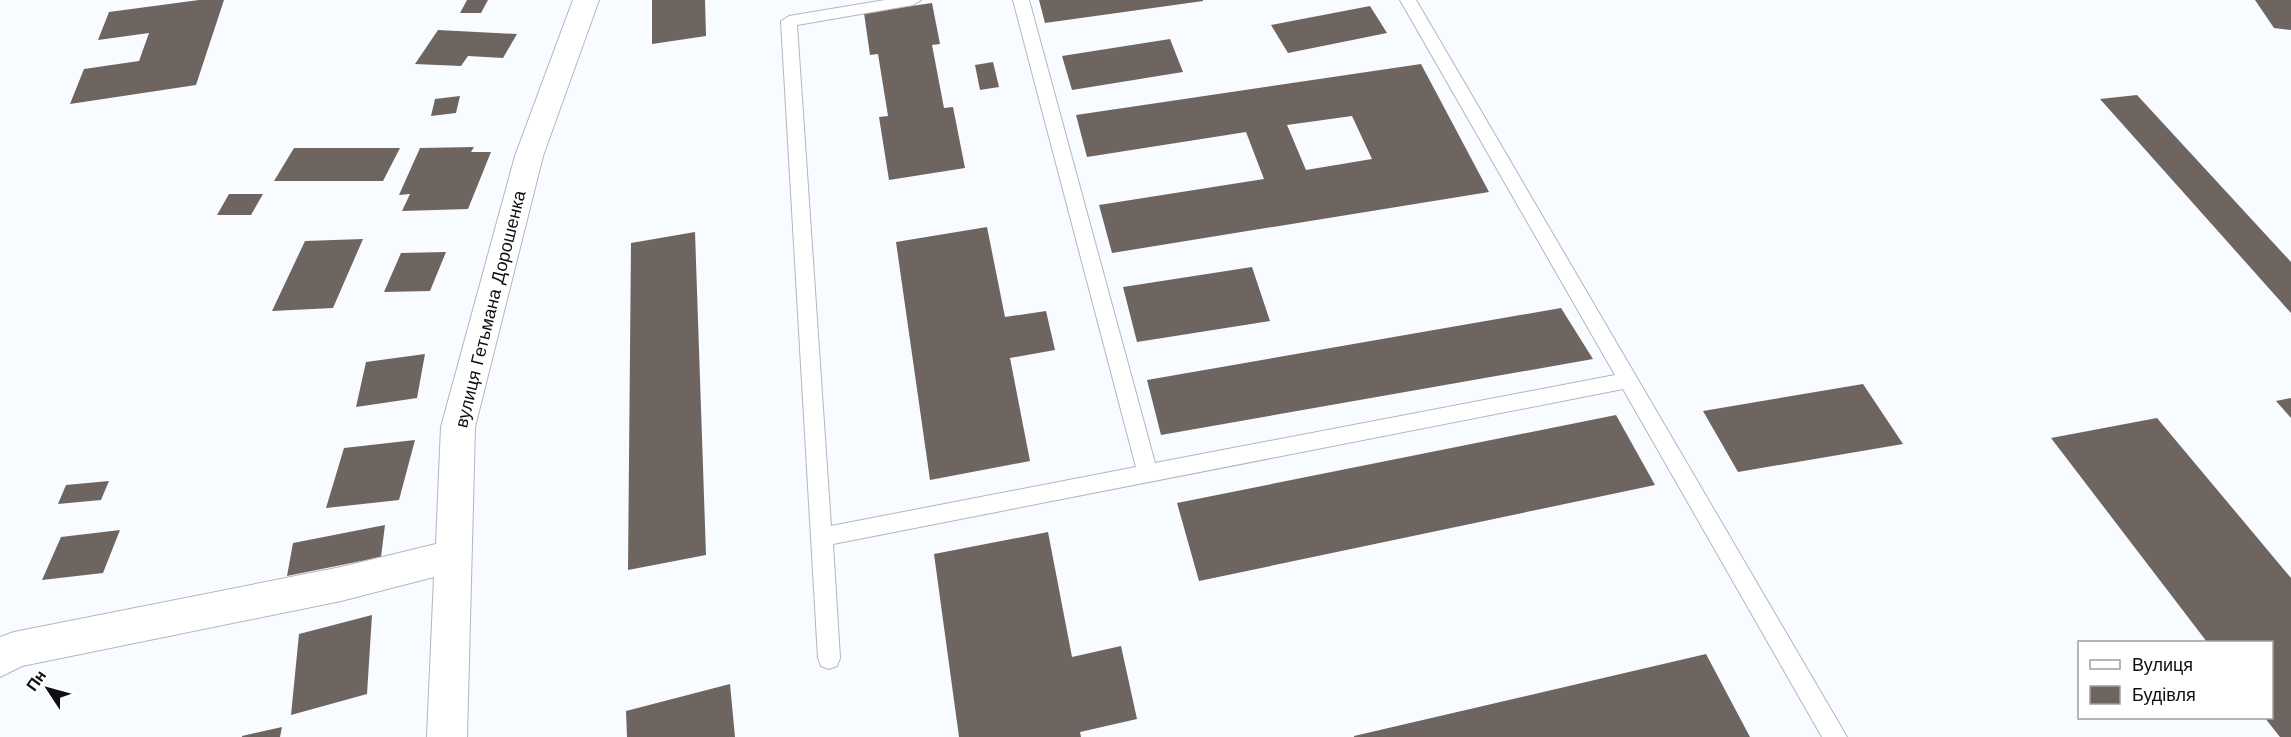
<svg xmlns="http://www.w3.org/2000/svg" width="2291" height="737" viewBox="0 0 2291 737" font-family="'Work Sans',sans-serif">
<rect width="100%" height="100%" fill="#f8fbff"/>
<path fill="#6f6560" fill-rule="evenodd" d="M 199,0 L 224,0 L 196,85 L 70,104 L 84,69 L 139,61 L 149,33 L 98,40 L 109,12 Z
M 467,0 L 488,0 L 481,13 L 460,13 Z
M 652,0 L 705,0 L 706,36 L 652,44 Z
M 1039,0 L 1203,0 L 1203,1 L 1045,23 Z
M 2255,0 L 2291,0 L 2291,30 L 2274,28 Z
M 932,3 L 940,44 L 932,45 L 944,108 L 953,107 L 965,168 L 889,180 L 879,117 L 888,116 L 878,54 L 870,55 L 864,13 Z
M 1370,6 L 1387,33 L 1288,53 L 1271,25 Z
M 438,30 L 517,34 L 503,58 L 468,56 L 461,66 L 415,64 Z
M 1170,39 L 1183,72 L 1072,90 L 1062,56 Z
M 993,62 L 999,87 L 980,90 L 975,65 Z
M 1421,64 L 1489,192 L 1112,253 L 1099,205 L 1264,179 L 1246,132 L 1087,157 L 1076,115 ZM 1352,116 L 1372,159 L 1306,170 L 1287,125 Z
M 2137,95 L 2291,262 L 2291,313 L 2100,99 Z
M 460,96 L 456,113 L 431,116 L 435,99 Z
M 474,147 L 471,152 L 491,152 L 468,209 L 402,211 L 410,194 L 399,195 L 420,148 Z
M 294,148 L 400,148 L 383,181 L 274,181 Z
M 229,194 L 263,194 L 251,215 L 217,215 Z
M 987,227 L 1005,317 L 1046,311 L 1055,350 L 1010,358 L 1030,461 L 930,480 L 896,242 Z
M 695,232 L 706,555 L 628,570 L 631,243 Z
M 363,239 L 333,308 L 272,311 L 305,241 Z
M 446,252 L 430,291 L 384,292 L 401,253 Z
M 1252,267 L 1270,321 L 1137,342 L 1123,287 Z
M 1561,308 L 1593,359 L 1161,435 L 1147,380 Z
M 425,354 L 417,398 L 356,407 L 366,362 Z
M 1863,384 L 1903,444 L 1738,472 L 1703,411 Z
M 2291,398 L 2291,418 L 2276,401 Z
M 1616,415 L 1655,485 L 1199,581 L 1177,503 Z
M 2157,418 L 2291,578 L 2291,737 L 2280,737 L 2265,718 L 2272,718 L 2272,642 L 2207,642 L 2051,438 Z
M 415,440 L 399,500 L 326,508 L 344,448 Z
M 109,481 L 101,500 L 58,504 L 66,485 Z
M 385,525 L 381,557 L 287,576 L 293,543 Z
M 120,530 L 103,573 L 42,580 L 61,537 Z
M 1048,532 L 1072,657 L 1121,646 L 1137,719 L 1080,732 L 1081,737 L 959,737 L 934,554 Z
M 372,615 L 367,694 L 291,715 L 299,634 Z
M 1706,654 L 1750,737 L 1354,737 L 1354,736 Z
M 730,684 L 735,737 L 627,737 L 626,711 Z
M 282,727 L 280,737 L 242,737 L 242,736 Z"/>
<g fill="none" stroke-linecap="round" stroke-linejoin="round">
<g stroke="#b1b7c0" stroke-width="2">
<path id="service" d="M 885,0 L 921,0 L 913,5 L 797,25 L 831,526 L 1136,467 L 1013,0 L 1029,0 L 1155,463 L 1615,375 L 1400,0 L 1416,0 L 1847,737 L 1822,737 L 1623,389 L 833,544 L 840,658 L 837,666 L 829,669 L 821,666 L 818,658 L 781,21 L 789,16 Z"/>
</g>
<g stroke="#b1b7c0" stroke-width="2">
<path id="minor" d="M 573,0 L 599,0 L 543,156 L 475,427 L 467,737 L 427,737 L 434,577 L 341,601 L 22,666 L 0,677 L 0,637 L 14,632 L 341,567 L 436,544 L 441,427 L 515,156 Z"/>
</g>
<use href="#service" fill="#fff" fill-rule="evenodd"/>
<use href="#minor" fill="#fff" fill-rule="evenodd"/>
</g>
<g text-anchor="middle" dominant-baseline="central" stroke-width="4.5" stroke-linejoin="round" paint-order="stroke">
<g font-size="18" fill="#0d0f12" stroke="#fff">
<text transform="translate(490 309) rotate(-76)">вулиця Гетьмана Дорошенка</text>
</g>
</g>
<rect x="2078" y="641" width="195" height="78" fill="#ffffff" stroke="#9e9fa0" stroke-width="1.5"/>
<rect x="2090" y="660" width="30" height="9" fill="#ffffff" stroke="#9e9fa0" stroke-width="1.5"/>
<text x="2132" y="671" font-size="18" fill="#0d0f12">Вулиця</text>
<rect x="2090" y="686" width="30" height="18" fill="#6f6560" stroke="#9e9fa0" stroke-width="1.5"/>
<text x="2132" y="701" font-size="18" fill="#0d0f12">Будівля</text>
<g transform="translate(48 689) rotate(306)" stroke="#ffffff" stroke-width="4.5" paint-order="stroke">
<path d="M0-4.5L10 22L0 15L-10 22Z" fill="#0d0f12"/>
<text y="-9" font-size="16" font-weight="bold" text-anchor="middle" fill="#0d0f12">Пн</text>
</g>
</svg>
